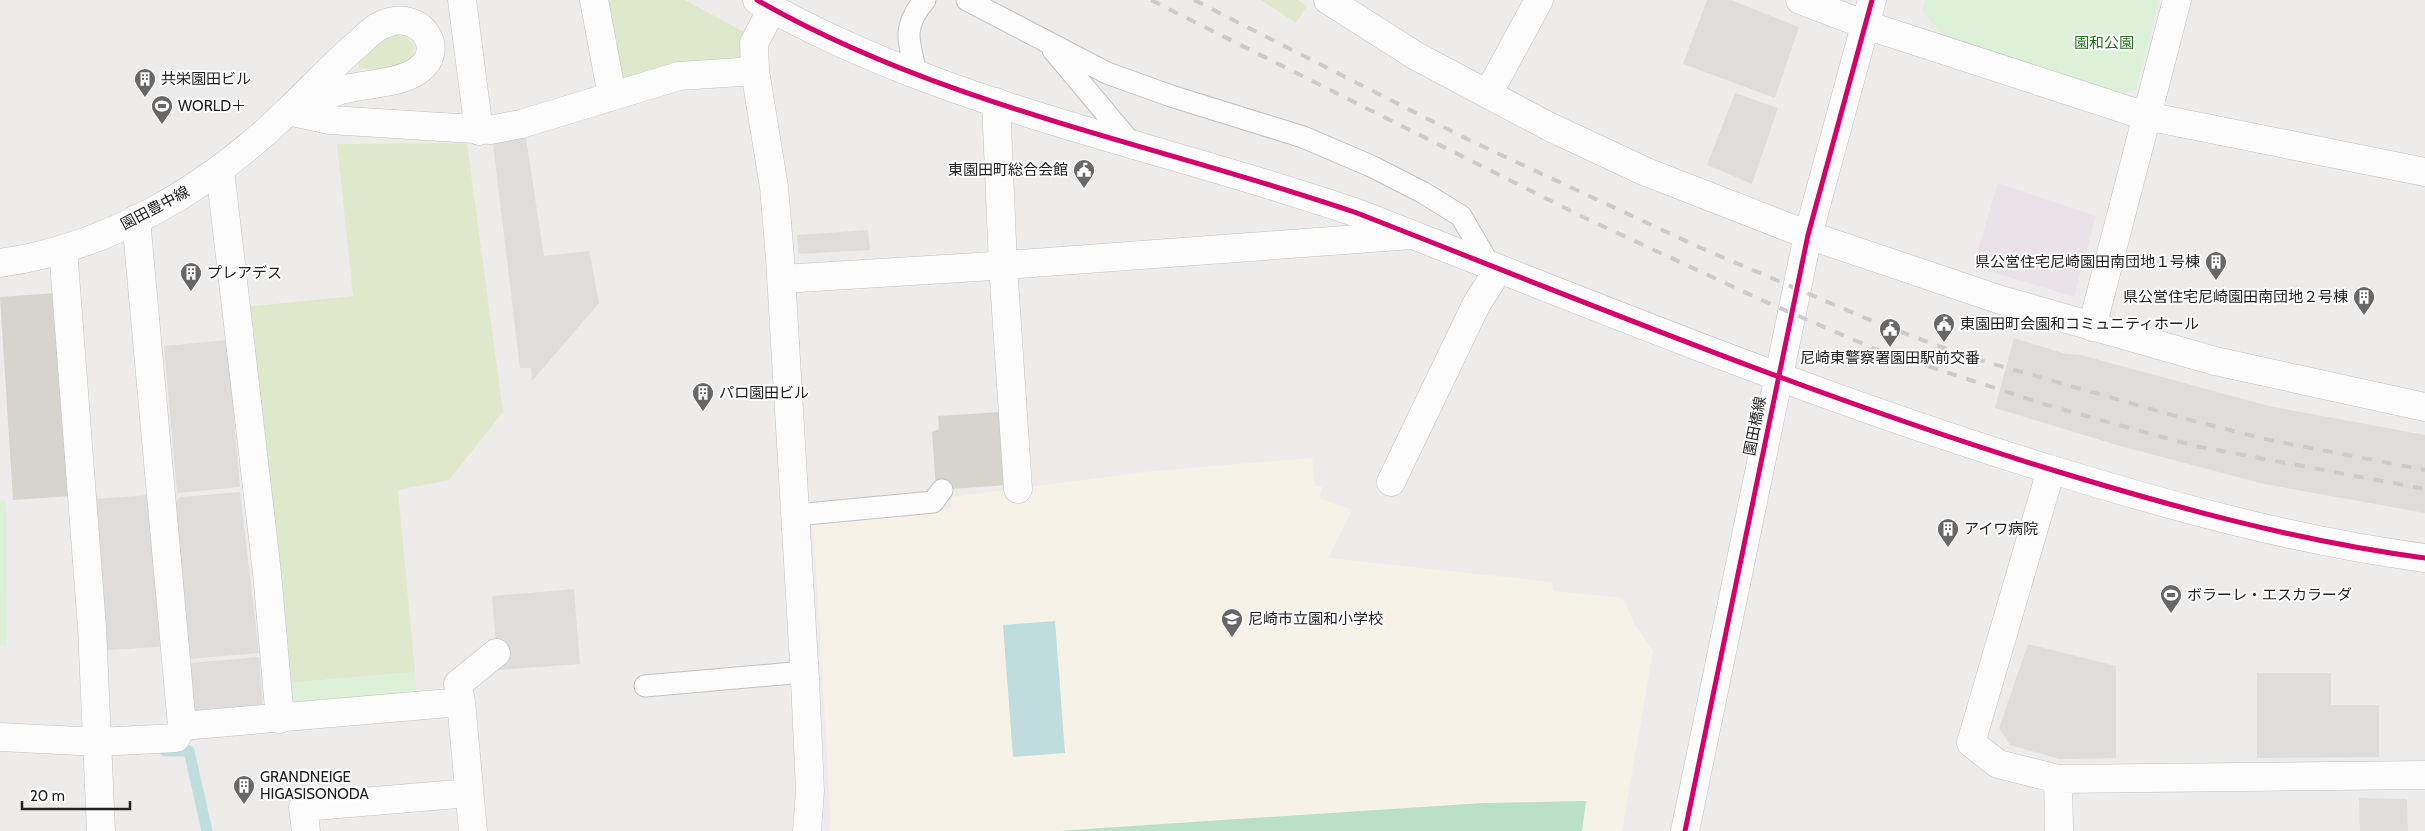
<svg xmlns="http://www.w3.org/2000/svg" width="2425" height="831" viewBox="0 0 2425 831" font-family="Cabin,'Noto Sans JP',sans-serif">
<rect width="100%" height="100%" fill="#eeecea"/>
<path fill="#ebe2e9" d="M 1998,183 L 2096,216 L 2074,297 L 1973,266 Z"/>
<path fill="#f6f2e7" d="M 1312,458 L 1315,486 L 1322,487 L 1319,498 L 1352,510 L 1328,558 L 1552,582 L 1554,591 L 1623,598 L 1635,625 L 1653,651 L 1622,831 L 829,831 L 830,817 L 826,733 L 813,521 L 951,508 L 952,497 L 1144,472 Z"/>
<path fill="#d6d4cc" d="M 56,293 L 71,496 L 13,500 L 0,297 Z
M 1000,412 L 1007,485 L 936,490 L 932,432 L 939,429 L 938,416 Z"/>
<path fill="#e0e8cc" d="M 606,0 L 685,0 L 744,32 L 740,63 L 619,83 Z
M 1261,0 L 1298,0 L 1307,6 L 1296,23 Z
M 391,34 L 405,36 L 414,45 L 413,57 L 408,64 L 377,70 L 359,68 L 358,60 L 370,47 Z
M 467,143 L 503,412 L 449,480 L 398,490 L 415,672 L 288,683 L 244,307 L 353,296 L 337,144 Z"/>
<path fill="#ddf0d8" d="M 1925,0 L 2159,0 L 2136,90 L 2121,93 L 1942,35 L 1922,11 Z
M 6,499 L 7,647 L 0,645 L 0,500 Z
M 415,672 L 417,698 L 292,708 L 288,683 Z"/>
<path fill="#bae0c8" d="M 1586,801 L 1582,831 L 1057,831 L 1483,803 Z"/>
<path fill="#dedddc" d="M 1707,0 L 1731,0 L 1799,27 L 1775,98 L 1683,64 Z
M 1735,93 L 1778,108 L 1752,184 L 1707,165 Z
M 525,132 L 544,256 L 589,251 L 599,303 L 532,381 L 531,368 L 520,368 L 492,136 Z
M 868,230 L 870,250 L 799,254 L 797,235 Z
M 2014,338 L 2066,354 L 2081,355 L 2269,406 L 2425,435 L 2425,513 L 2264,484 L 2120,446 L 1995,408 Z
M 227,340 L 240,487 L 177,493 L 164,346 Z
M 240,492 L 259,653 L 188,659 L 172,505 L 181,497 Z
M 149,495 L 160,647 L 106,650 L 95,499 Z
M 574,589 L 580,664 L 498,670 L 492,596 Z
M 2028,644 L 2116,666 L 2116,758 L 2060,759 L 2010,745 L 1999,728 Z
M 259,657 L 263,707 L 195,714 L 189,663 Z
M 2257,673 L 2331,673 L 2331,705 L 2379,705 L 2379,757 L 2257,758 Z
M 2359,798 L 2407,799 L 2408,831 L 2360,831 Z"/>
<path fill="#c0dddd" d="M 1055,621 L 1065,753 L 1013,757 L 1003,625 Z"/>
<g fill="none" stroke-linecap="round" stroke-linejoin="round">
<path stroke="#c0dddd" stroke-width="11" d="M 165,751 L 189,751 L 207,831"/>
<g stroke="#c1c1c0" stroke-width="23">
<path id="service" d="M 967,0 L 1107,73 L 1171,96 L 1303,137 L 1371,166 L 1422,192 L 1461,216 L 1490,266
M 1053,50 L 1131,143
M 917,75 C 909,43 901,27 925,0
M 796,515 L 933,502 L 942,490
M 645,686 L 804,672"/>
</g>
<g stroke="#c1c1c0" stroke-width="29">
<path id="minor" d="M 462,0 L 479,131
M 594,0 L 612,96
M 1800,0 L 1866,25 L 2146,116 L 2425,172
M 772,9 L 754,43 L 755,71 L 774,187 L 780,258 L 805,680 L 810,791 L 807,831
M 1488,94 L 1539,0
M 996,102 L 1003,265 L 1018,489
M 288,111 L 330,120 L 490,130 L 521,124 L 679,76 L 755,71
M 220,170 L 267,573 L 280,719
M 136,219 L 182,726
M 1808,235 L 2001,300 L 2215,361 L 2425,407
M 63,249 L 92,627 L 101,831
M 782,279 L 993,266 L 1412,235
M 2092,327 L 2177,0
M 2051,470 L 1971,743 L 1998,764 L 2058,779 L 2425,775
M 1391,482 L 1477,303 L 1499,269
M 461,702 L 458,684 L 496,653
M 0,737 L 98,742 L 176,738 L 182,726 L 461,702 L 473,831
M 2058,779 L 2059,831
M 306,831 L 303,807 L 469,793"/>
</g>
<g stroke="#c1c1c0" stroke-width="29">
<path id="tertiary" d="M 757,0 C 942,106 1157,144 1357,213 C 1585,302 1812,396 2046,468 C 2170,506 2296,541 2425,558
M 1328,0 L 1416,56 L 1550,127 L 1644,171 L 1808,235
M 0,263 C 109,248 212,186 289,110 C 313,87 335,63 360,42 C 367,35 375,27 384,24 C 422,8 450,53 414,73 C 395,84 363,84 341,90 C 323,95 306,104 288,111
M 1685,831 L 1808,235 L 1872,0"/>
</g>
<use href="#service" stroke="#fcfcfc" stroke-width="21"/>
<use href="#minor" stroke="#fcfcfc" stroke-width="28"/>
<use href="#tertiary" stroke="#fcfcfc" stroke-width="28"/>
<path stroke="#cbcbcb" stroke-width="4" stroke-dasharray="10 10" stroke-linecap="butt" d="M 1151,0 L 1583,217 L 1766,302 L 1875,349 L 2050,406 L 2195,446 L 2425,489
M 1194,0 L 1469,140 L 1701,248 L 1877,323 L 1966,356 L 2186,419 L 2269,440 L 2425,470"/>
<g stroke="#fff" stroke-width="8">
<path id="cycleway" d="M 757,0 C 942,106 1157,144 1357,213 C 1585,302 1812,396 2046,468 C 2170,506 2296,541 2425,558
M 1685,831 L 1808,235 L 1872,0"/>
</g>
<use href="#cycleway" stroke="#d6006c" stroke-width="5"/>
</g>
<defs>
<g id="building-pin" transform="scale(1.125)"><path d="M0 17L-7.5 6A9.5 9.5 0 1 1 7.5 6Z" fill="#686767" stroke="#fff"/><path d="M-4-6H4V6H1V3H-1V6H-4ZM-2.5-4.3h1.7v1.8h-1.7ZM.8-4.3h1.7v1.8H.8ZM-2.5-1h1.7V.8h-1.7ZM.8-1h1.7V.8H.8Z" fill="#fff"/></g>
<g id="stadium-pin" transform="scale(1.125)"><path d="M0 17L-7.5 6A9.5 9.5 0 1 1 7.5 6Z" fill="#686767" stroke="#fff"/><path d="M0-5a6.5 5 0 1 0 0 10a6.5 5 0 1 0 0-10ZM-3.5-1.8h7v3.6h-7Z" fill="#fff"/></g>
<g id="civic-pin" transform="scale(1.125)"><path d="M0 17L-7.5 6A9.5 9.5 0 1 1 7.5 6Z" fill="#686767" stroke="#fff"/><path d="M-.6-6.5H3V-4.5H.6V-3L4-1V1h2V6H-6V1h2V-1L-.6-3ZM-1.2 2.5V6h2.4V2.5Z" fill="#fff"/></g>
<g id="school-pin" transform="scale(1.125)"><path d="M0 17L-7.5 6A9.5 9.5 0 1 1 7.5 6Z" fill="#686767" stroke="#fff"/><path d="M0-5L7-2L0 1L-7-2ZM-4 1L0 2.5L4 1V4Q0 6-4 4Z" fill="#fff"/></g>
</defs>
<g fill-rule="evenodd">
<use href="#building-pin" x="145" y="79"/>
<use href="#stadium-pin" x="162" y="106"/>
<use href="#civic-pin" x="1084" y="170"/>
<use href="#building-pin" x="2216" y="262"/>
<use href="#building-pin" x="191" y="273"/>
<use href="#building-pin" x="2364" y="297"/>
<use href="#civic-pin" x="1944" y="324"/>
<use href="#civic-pin" x="1890" y="329"/>
<use href="#building-pin" x="703" y="393"/>
<use href="#building-pin" x="1948" y="529"/>
<use href="#stadium-pin" x="2171" y="595"/>
<use href="#school-pin" x="1232" y="619"/>
<use href="#building-pin" x="244" y="786"/>
</g>
<g text-anchor="middle" dominant-baseline="central" stroke-width="4" stroke-linejoin="round" paint-order="stroke">
<g font-size="15" fill="#227418" stroke="#fff">
<text x="2104" y="43">園和公園</text>
</g>
<g font-size="15" fill="#202020" stroke="#fff" text-anchor="start">
<text x="161" y="79">共栄園田ビル</text>
<text x="178" y="106">WORLD＋</text>
<text x="1068" y="170" text-anchor="end">東園田町総合会館</text>
<text x="2200" y="262" text-anchor="end">県公営住宅尼崎園田南団地１号棟</text>
<text x="207" y="273">プレアデス</text>
<text x="2348" y="297" text-anchor="end">県公営住宅尼崎園田南団地２号棟</text>
<text x="1960" y="324">東園田町会園和コミュニティホール</text>
<text x="1890" y="358" text-anchor="middle">尼崎東警察署園田駅前交番</text>
<text x="719" y="393">パロ園田ビル</text>
<text x="1964" y="529">アイワ病院</text>
<text x="2187" y="595">ボラーレ・エスカラーダ</text>
<text x="1248" y="619">尼崎市立園和小学校</text>
<text x="260" y="777">GRANDNEIGE<tspan x="260" dy="17">HIGASISONODA</tspan></text>
</g>
<g font-size="15" fill="#202020" stroke="#fff">
<text transform="translate(155 208) rotate(-28)">園田豊中線</text>
<text transform="translate(1755 426) rotate(-79)">園田橋線</text>
</g>
</g>
<path d="M22 801v8h108v-8" fill="none" stroke="#202020" stroke-width="2.5"/>
<text x="30" y="801" font-size="15" fill="#202020" stroke="#ffffff" stroke-width="4" paint-order="stroke">20 m</text>
</svg>
